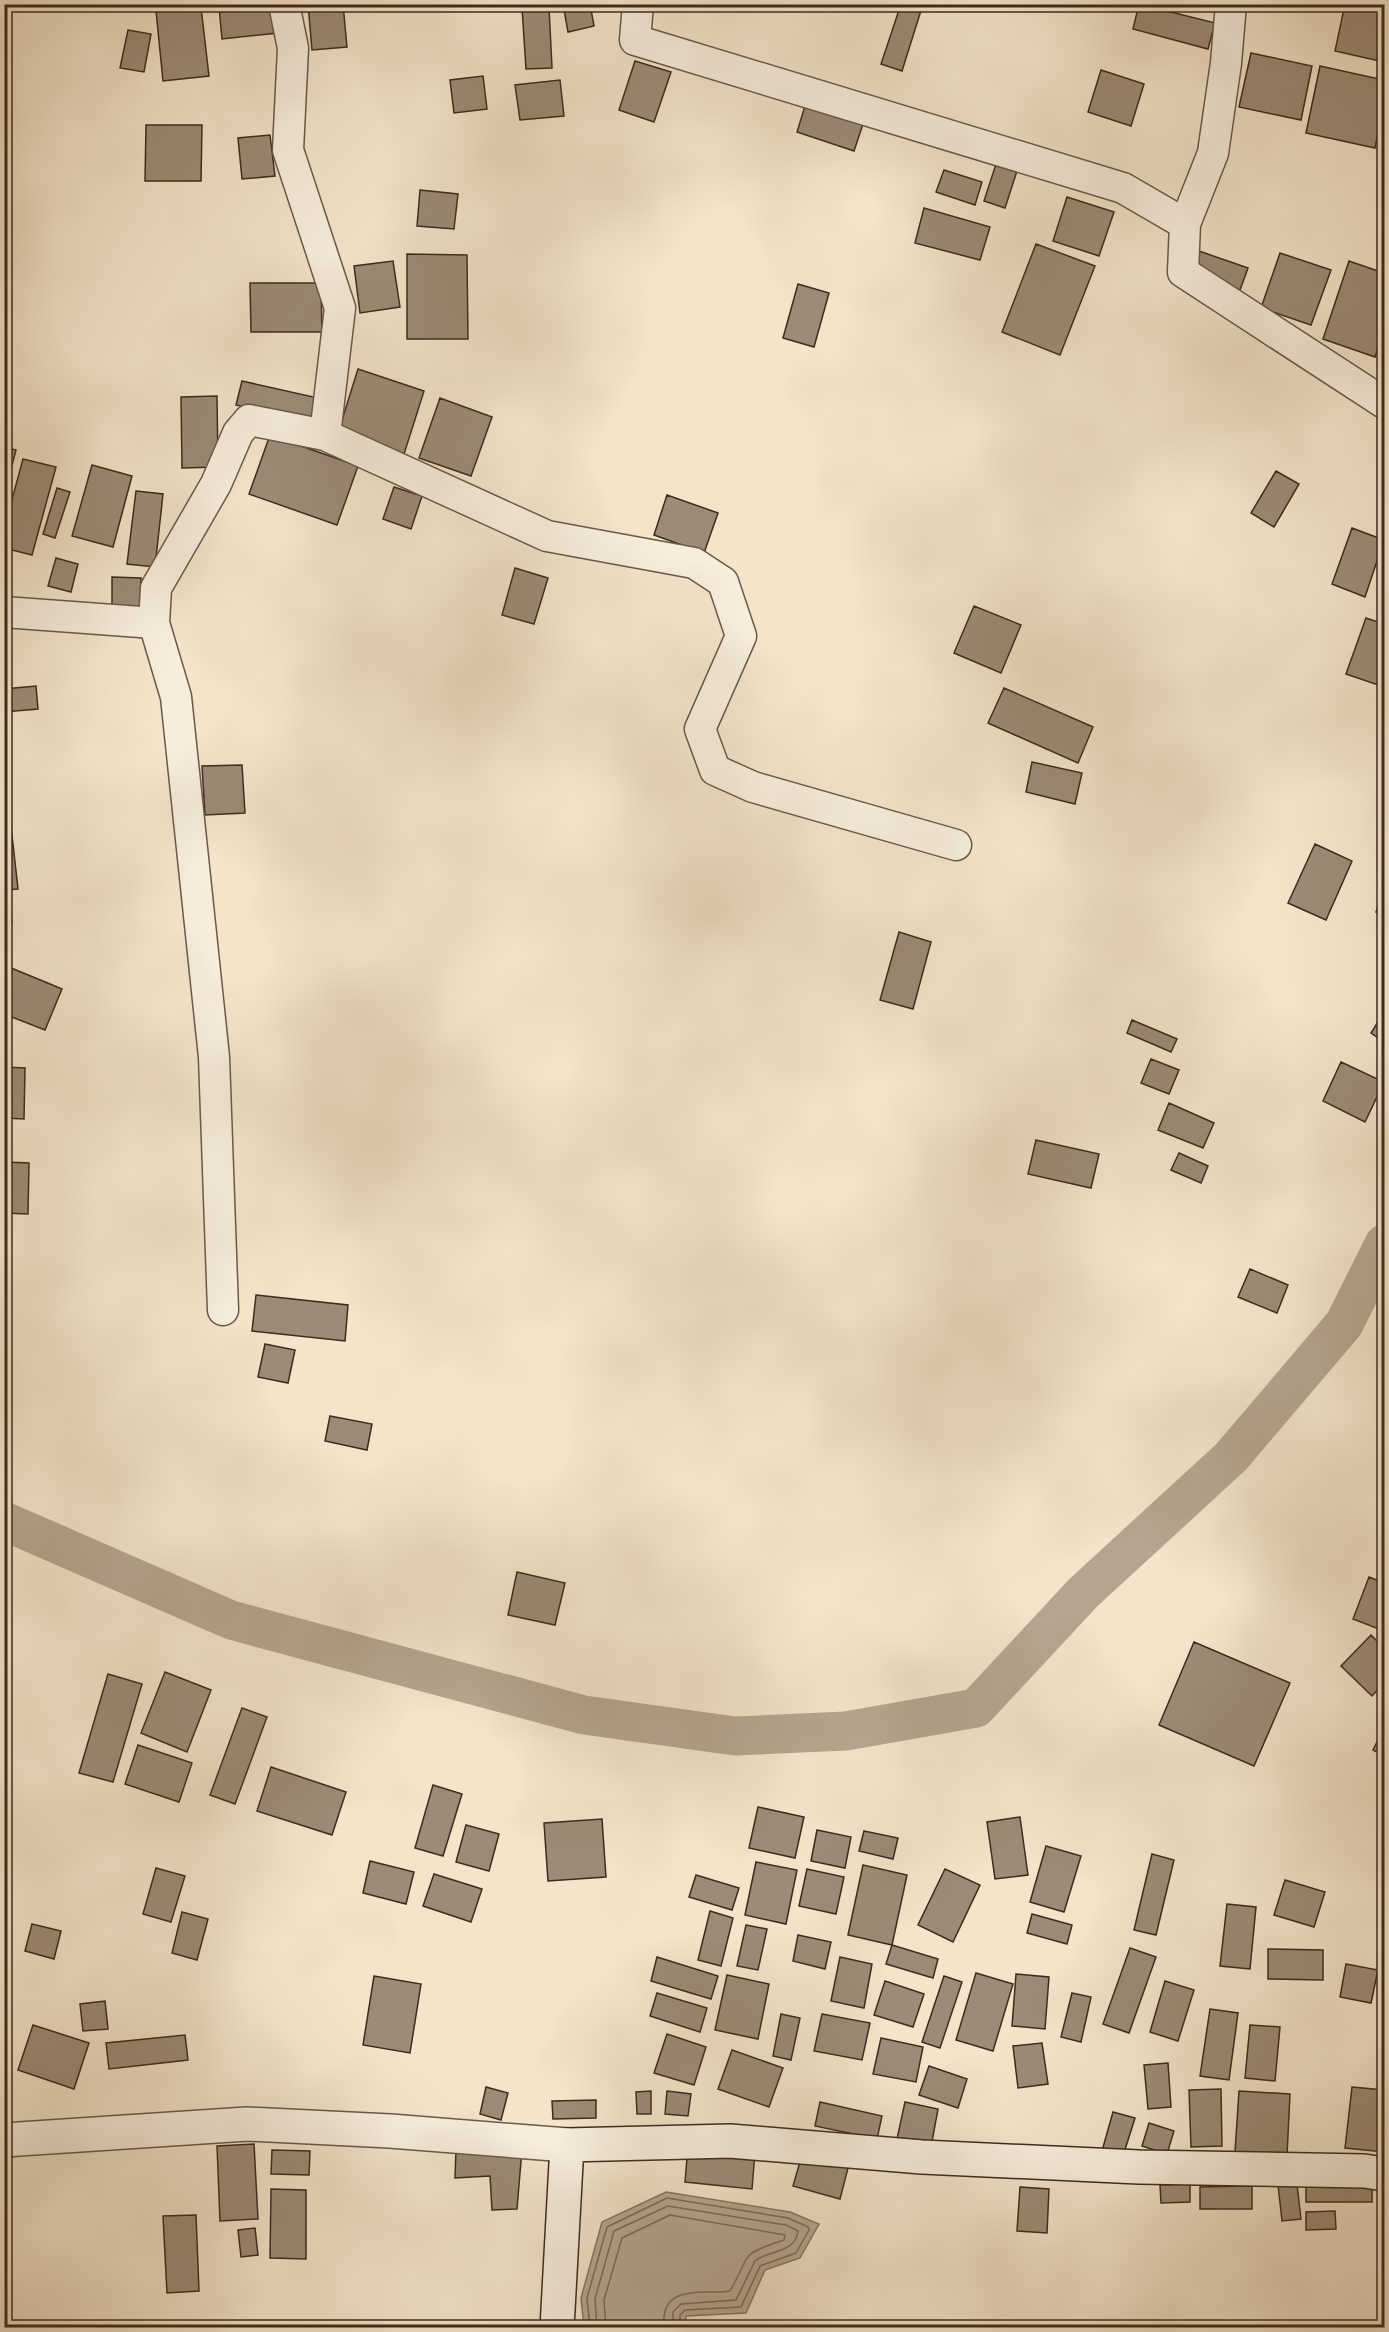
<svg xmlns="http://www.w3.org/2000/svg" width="1389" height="2332" viewBox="0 0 1389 2332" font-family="'Gentium Book Plus',serif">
<rect width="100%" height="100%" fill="#f3e4ca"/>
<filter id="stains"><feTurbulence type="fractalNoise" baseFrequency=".00333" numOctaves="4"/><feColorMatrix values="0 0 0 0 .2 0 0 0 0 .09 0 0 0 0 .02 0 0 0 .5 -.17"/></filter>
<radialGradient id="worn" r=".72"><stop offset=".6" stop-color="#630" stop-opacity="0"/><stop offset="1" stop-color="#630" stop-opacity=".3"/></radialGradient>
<path fill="#b5a590" stroke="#857462" stroke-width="1.5" d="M 666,2192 L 790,2212 L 819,2224 L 800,2258 L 765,2270 L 746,2313 L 686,2316 L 686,2327 L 584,2327 L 581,2298 L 602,2222 Z"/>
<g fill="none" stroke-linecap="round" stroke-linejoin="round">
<path stroke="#796857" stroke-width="1.5" d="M 590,2328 L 587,2298 L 607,2227 L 667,2198 L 788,2218 L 808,2227 L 809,2230 L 796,2253 L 760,2266 L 741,2307 L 685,2310 L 680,2315 L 680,2328
M 597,2328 L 595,2299 L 614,2231 L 668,2206 L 786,2225 L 798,2231 C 795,2254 770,2249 755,2261 L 736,2300 L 681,2304 L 673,2312 L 673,2328
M 606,2328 L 604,2300 L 622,2238 L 670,2215 L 785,2235 L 784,2240 C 738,2255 752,2253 730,2291 C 700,2295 660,2283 664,2328"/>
<path stroke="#b5a590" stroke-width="39" d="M 4,1521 L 231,1620 L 584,1715 L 735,1736 L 846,1731 L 976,1708 L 1083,1593 L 1231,1457 L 1344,1324 L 1384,1244"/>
</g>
<path fill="#9c8b77" stroke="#3d2b1e" stroke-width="1.5" d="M 240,4 L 275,4 L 278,33 L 222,39 L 219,7 Z
M 308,4 L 343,4 L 347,47 L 312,50 Z
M 563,4 L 590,4 L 594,26 L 568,32 Z
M 901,4 L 923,4 L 902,71 L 881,64 Z
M 1139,4 L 1215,23 L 1208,49 L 1133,29 Z
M 1345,4 L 1384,4 L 1384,62 L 1335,51 Z
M 201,7 L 209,76 L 163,81 L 156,11 Z
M 549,7 L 552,68 L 526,69 L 522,8 Z
M 128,30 L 151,34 L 144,72 L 120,68 Z
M 1251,53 L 1312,66 L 1301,120 L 1239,107 Z
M 635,61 L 671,72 L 654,122 L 619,110 Z
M 1320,66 L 1384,80 L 1384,103 L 1375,148 L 1306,133 Z
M 1101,70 L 1144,84 L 1131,126 L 1088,112 Z
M 483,76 L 487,109 L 454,113 L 450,80 Z
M 560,80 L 564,116 L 520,120 L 515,85 Z
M 805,106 L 863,124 L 854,151 L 797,132 Z
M 146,125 L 202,125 L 201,181 L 145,181 Z
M 270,135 L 275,176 L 242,179 L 238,138 Z
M 996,164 L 1017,171 L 1005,208 L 984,201 Z
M 944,170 L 982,182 L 975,205 L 936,192 Z
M 420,190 L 458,194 L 454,229 L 417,226 Z
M 1067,197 L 1114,212 L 1099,256 L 1053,241 Z
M 924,208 L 990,227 L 980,260 L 915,243 Z
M 1036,244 L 1095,266 L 1060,355 L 1002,332 Z
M 1199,251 L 1248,268 L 1240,290 L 1191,272 Z
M 1280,253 L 1331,270 L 1311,325 L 1261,308 Z
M 407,254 L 467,255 L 468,339 L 407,339 Z
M 393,261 L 400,307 L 360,313 L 354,266 Z
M 1349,261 L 1384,273 L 1384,330 L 1375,357 L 1323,339 Z
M 250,283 L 321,283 L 322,332 L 251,332 Z
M 798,284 L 829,293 L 814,347 L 783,338 Z
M 358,369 L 424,391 L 404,454 L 338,433 Z
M 242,381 L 318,398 L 313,422 L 236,405 Z
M 217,396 L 218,467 L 182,468 L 181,397 Z
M 440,398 L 492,417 L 471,476 L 419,458 Z
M 270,435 L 358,466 L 337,525 L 249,494 Z
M 4,447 L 16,450 L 4,496 Z
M 23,459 L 56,467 L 32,555 L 4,548 L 4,529 Z
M 92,465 L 132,476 L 113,547 L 72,536 Z
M 1276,471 L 1299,484 L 1274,527 L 1251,513 Z
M 394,487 L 422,496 L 411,529 L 383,519 Z
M 57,488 L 70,492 L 55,538 L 43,534 Z
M 136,491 L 163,494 L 155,567 L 127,564 Z
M 667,495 L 718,513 L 704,553 L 654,535 Z
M 1352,528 L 1384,540 L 1365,597 L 1332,584 Z
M 56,558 L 78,564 L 71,592 L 48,586 Z
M 515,568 L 548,578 L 534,624 L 502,615 Z
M 112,577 L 141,578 L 141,613 L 112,613 Z
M 974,606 L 1021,625 L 1001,673 L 954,653 Z
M 1366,618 L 1384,624 L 1384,687 L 1346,674 Z
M 36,686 L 38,709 L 4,712 L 4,689 Z
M 1004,688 L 1093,727 L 1078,763 L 988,723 Z
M 1032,762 L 1082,773 L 1075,804 L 1026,792 Z
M 242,765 L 245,813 L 205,815 L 202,766 Z
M 4,826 L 11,826 L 18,889 L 4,890 Z
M 1315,844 L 1352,861 L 1326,920 L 1288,903 Z
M 1384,889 L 1384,915 L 1376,912 Z
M 4,902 L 10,902 L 12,923 L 4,924 Z
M 899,932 L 931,942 L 913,1009 L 880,1000 Z
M 4,965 L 62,989 L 45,1030 L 4,1014 Z
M 1384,1012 L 1384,1042 L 1371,1033 Z
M 1132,1020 L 1177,1039 L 1171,1052 L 1127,1033 Z
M 1151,1059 L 1179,1070 L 1169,1094 L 1141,1083 Z
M 1341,1062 L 1384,1082 L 1365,1122 L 1323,1101 Z
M 4,1067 L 25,1068 L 24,1119 L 4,1118 Z
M 1169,1103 L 1214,1123 L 1203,1148 L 1158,1130 Z
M 1036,1140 L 1099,1154 L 1091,1188 L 1028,1174 Z
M 1179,1153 L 1208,1166 L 1201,1183 L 1171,1170 Z
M 4,1162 L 29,1163 L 28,1214 L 4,1213 Z
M 1250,1269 L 1288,1285 L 1277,1313 L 1238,1297 Z
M 256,1295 L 348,1305 L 345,1341 L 252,1331 Z
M 265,1344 L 295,1350 L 288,1383 L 258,1377 Z
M 330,1416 L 372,1424 L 367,1450 L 325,1441 Z
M 517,1572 L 565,1583 L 555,1625 L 508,1615 Z
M 1369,1577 L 1384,1583 L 1384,1631 L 1353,1619 Z
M 1371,1635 L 1384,1648 L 1384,1683 L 1372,1696 L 1341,1666 Z
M 1194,1642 L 1290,1683 L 1254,1766 L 1159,1725 Z
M 165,1672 L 211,1690 L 187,1752 L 141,1733 Z
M 108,1674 L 142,1684 L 113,1782 L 79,1773 Z
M 242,1708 L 267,1717 L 235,1804 L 210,1795 Z
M 1384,1728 L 1384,1756 L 1373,1750 Z
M 4,1729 L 11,1731 L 4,1758 Z
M 138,1745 L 192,1763 L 179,1802 L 125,1784 Z
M 271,1767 L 346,1792 L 332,1835 L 257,1811 Z
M 433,1785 L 462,1794 L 443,1856 L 415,1848 Z
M 758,1807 L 804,1817 L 795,1858 L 749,1848 Z
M 1020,1817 L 1028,1875 L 995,1879 L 987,1822 Z
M 602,1819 L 606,1877 L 548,1881 L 544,1823 Z
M 466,1825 L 499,1834 L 489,1871 L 456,1862 Z
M 817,1830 L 851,1837 L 845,1868 L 811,1861 Z
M 864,1831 L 898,1838 L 893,1859 L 859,1851 Z
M 4,1846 L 8,1882 L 4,1883 Z
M 1046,1846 L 1081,1856 L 1064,1912 L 1030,1902 Z
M 1152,1854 L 1174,1860 L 1156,1935 L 1134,1930 Z
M 370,1861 L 414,1872 L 406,1904 L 363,1893 Z
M 756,1862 L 797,1870 L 786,1924 L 745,1915 Z
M 863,1865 L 907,1875 L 892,1945 L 848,1935 Z
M 156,1868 L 185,1876 L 171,1922 L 143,1914 Z
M 807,1869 L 844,1877 L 836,1914 L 799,1906 Z
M 945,1869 L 980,1885 L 953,1942 L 918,1925 Z
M 434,1874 L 482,1889 L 471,1922 L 423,1906 Z
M 696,1875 L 739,1888 L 732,1910 L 689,1897 Z
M 1285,1880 L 1325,1892 L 1314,1927 L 1274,1915 Z
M 1227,1904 L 1256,1907 L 1250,1969 L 1220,1966 Z
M 710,1911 L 733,1918 L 721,1966 L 698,1960 Z
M 182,1912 L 208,1919 L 197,1960 L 172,1953 Z
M 1032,1914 L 1072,1925 L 1067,1944 L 1027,1933 Z
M 32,1924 L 61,1931 L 54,1959 L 25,1951 Z
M 746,1925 L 767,1929 L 758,1970 L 737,1966 Z
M 798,1935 L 831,1942 L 825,1969 L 793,1961 Z
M 892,1945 L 938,1959 L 933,1978 L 886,1964 Z
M 1130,1948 L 1156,1957 L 1129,2033 L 1103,2024 Z
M 1268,1949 L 1323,1950 L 1323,1980 L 1268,1979 Z
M 657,1957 L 718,1976 L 711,1999 L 651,1981 Z
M 840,1957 L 872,1964 L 864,2008 L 831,2001 Z
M 1346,1964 L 1378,1970 L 1371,2003 L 1340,1997 Z
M 976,1973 L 1013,1984 L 993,2051 L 956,2040 Z
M 1016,1974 L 1049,1977 L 1045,2029 L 1012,2026 Z
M 727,1975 L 769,1984 L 758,2039 L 715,2030 Z
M 374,1976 L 421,1984 L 410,2053 L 363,2045 Z
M 944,1976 L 962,1982 L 940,2048 L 922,2042 Z
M 885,1981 L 924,1994 L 913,2027 L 874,2015 Z
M 1165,1981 L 1194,1990 L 1178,2041 L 1150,2032 Z
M 657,1993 L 707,2008 L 700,2032 L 650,2016 Z
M 1072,1993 L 1091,1997 L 1081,2042 L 1061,2037 Z
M 105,2001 L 108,2029 L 83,2031 L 80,2004 Z
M 1210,2009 L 1238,2013 L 1229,2080 L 1200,2076 Z
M 781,2014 L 800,2018 L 791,2060 L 773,2056 Z
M 822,2014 L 870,2023 L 862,2060 L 814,2051 Z
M 33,2025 L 89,2043 L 74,2089 L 18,2070 Z
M 1250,2025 L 1280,2027 L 1275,2081 L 1245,2078 Z
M 667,2034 L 706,2047 L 694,2085 L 654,2073 Z
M 185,2035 L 188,2060 L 109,2069 L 106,2043 Z
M 881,2038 L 923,2047 L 916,2082 L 873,2074 Z
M 1042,2043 L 1048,2084 L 1018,2088 L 1013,2046 Z
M 732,2050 L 783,2068 L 769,2107 L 718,2089 Z
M 1168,2063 L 1171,2107 L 1148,2109 L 1144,2065 Z
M 929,2066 L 967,2079 L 958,2108 L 919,2095 Z
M 486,2087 L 508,2093 L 501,2120 L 480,2114 Z
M 1352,2087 L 1384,2090 L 1384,2152 L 1345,2148 Z
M 1221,2089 L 1222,2146 L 1191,2147 L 1189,2090 Z
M 651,2091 L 651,2114 L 637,2114 L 636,2092 Z
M 667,2091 L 691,2094 L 688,2116 L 665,2114 Z
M 1239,2091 L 1290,2094 L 1287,2155 L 1235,2152 Z
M 596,2100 L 596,2118 L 553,2119 L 552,2101 Z
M 820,2102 L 882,2116 L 877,2139 L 815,2126 Z
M 905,2102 L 938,2109 L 931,2147 L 897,2139 Z
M 1113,2112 L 1135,2118 L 1123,2156 L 1102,2151 Z
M 1149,2123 L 1174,2131 L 1167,2154 L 1142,2146 Z
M 254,2144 L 258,2219 L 220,2221 L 217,2146 Z
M 688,2146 L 755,2152 L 752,2189 L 685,2182 Z
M 456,2149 L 522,2149 L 517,2209 L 492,2210 L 490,2176 L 455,2178 Z
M 272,2150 L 310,2151 L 309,2175 L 271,2174 Z
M 802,2155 L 848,2168 L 840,2199 L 793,2186 Z
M 1190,2184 L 1190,2202 L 1161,2203 L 1160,2185 Z
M 1297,2184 L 1301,2219 L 1282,2221 L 1278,2185 Z
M 1372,2184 L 1372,2202 L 1306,2202 L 1306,2185 Z
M 1252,2186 L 1252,2209 L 1200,2209 L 1200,2187 Z
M 1020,2187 L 1049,2189 L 1047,2233 L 1017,2231 Z
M 271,2189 L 306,2190 L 306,2259 L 270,2258 Z
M 1335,2211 L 1336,2229 L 1306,2230 L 1306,2212 Z
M 196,2215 L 199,2291 L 167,2293 L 163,2216 Z
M 255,2228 L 258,2255 L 241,2257 L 238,2230 Z"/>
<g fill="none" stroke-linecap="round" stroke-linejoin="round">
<g stroke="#6a5949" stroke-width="33">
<path id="minor" d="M 284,4 L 293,48 L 288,150 L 340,308 L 325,435 L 547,536 L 694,563 L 723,582 L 741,636 L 700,729 L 715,770 L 753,787 L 956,845
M 638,4 L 635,40 L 1123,188 L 1185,224 L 1183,272 L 1384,403
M 1185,224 L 1213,153 L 1226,63 L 1231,4
M 4,612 L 154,623
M 223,1310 L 214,1057 L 176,697 L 154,623 L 156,588 L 216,484 L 238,433 L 249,420 L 325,435"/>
</g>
<g stroke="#6a5949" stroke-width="36">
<path id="tertiary" d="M 4,2140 L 247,2124 L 390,2131 L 567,2145"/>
</g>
<g stroke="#3d2b1e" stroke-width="36">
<path id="secondary" d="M 557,2328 L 567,2145 L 730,2141 L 922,2157 L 1139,2167 L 1364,2171 L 1384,2174"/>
</g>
<use href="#minor" stroke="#f7eddd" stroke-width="30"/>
<use href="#tertiary" stroke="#f7eddd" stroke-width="33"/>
<use href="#secondary" stroke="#f7eddd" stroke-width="33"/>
</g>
<rect width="1389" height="2332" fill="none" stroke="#f3e4ca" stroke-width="24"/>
<rect x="6" y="6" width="1377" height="2320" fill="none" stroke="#3d2b1e" stroke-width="3"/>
<rect x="12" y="12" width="1365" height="2308" fill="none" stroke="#3d2b1e" stroke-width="1.5"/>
<rect width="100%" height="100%" filter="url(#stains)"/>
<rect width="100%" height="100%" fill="url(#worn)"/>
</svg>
